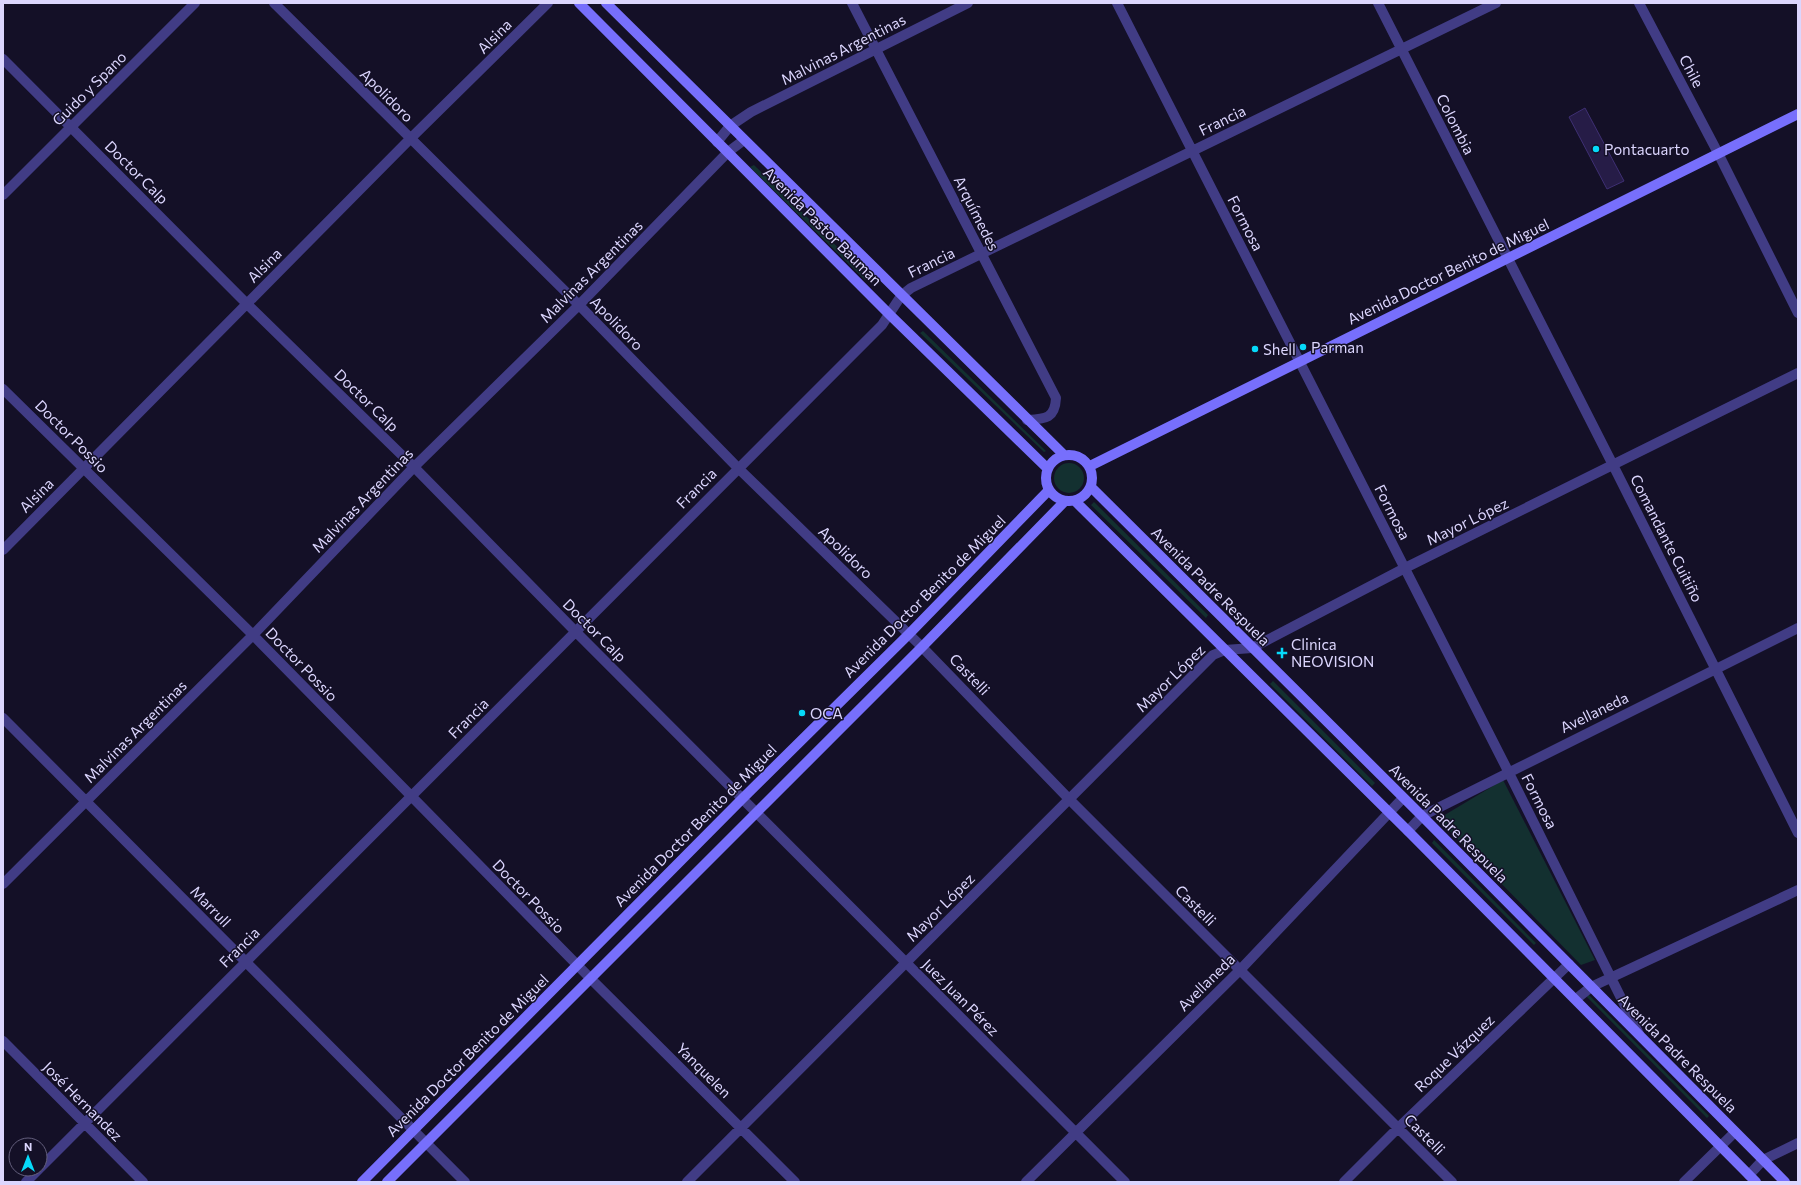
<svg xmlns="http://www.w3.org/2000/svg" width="1801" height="1185" viewBox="0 0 1801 1185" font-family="Commissioner,sans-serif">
<rect width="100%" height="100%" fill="#141027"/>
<path fill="#133030" d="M 754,165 L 868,277 L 865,280 L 750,167 Z
M 923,331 L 1046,451 L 1044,452 L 920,333 Z
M1054 478a15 15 0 1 1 30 0a15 15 0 1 1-30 0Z
M 1094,502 L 1208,615 L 1206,618 L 1091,505 Z
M 1273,681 L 1375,783 L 1372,786 L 1270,684 Z
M 1503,780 L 1595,960 L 1581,965 L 1438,819 Z
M 1434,840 L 1536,943 L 1534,945 L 1432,843 Z
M 1586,992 L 1709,1116 L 1707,1118 L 1584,994 Z"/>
<path fill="#261c47" stroke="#3e2f73" d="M 1585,108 L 1624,181 L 1607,189 L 1569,117 Z"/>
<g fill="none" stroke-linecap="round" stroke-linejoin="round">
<path stroke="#413c85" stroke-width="10" d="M 274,3 L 579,305 L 738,468 L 922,647 L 1069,799 L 1452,1182
M 852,3 L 1056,398 C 1055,419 1045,419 1027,420
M 1117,3 L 1508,771 L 1639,1034
M 1378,3 L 1613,465 L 1798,833
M 1639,3 L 1718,153 L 1798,313
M 3,59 L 247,304 L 414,467 L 575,631 L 1125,1182
M 717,142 L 730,126 L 751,112 L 968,3
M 3,195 L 195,3
M 3,389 L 253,635 L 591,979 L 795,1182
M 3,550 L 410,139 L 548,3
M 3,718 L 465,1182
M 1408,831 L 1422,816 L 1798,628
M 3,884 L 253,635 L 414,467 L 579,305 L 728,152 L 744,140
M 1576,999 L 1591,987 L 1798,890
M 3,1041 L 143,1182
M 40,1168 L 882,325 L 901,296 L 911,288 L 1496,3
M 1749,1175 L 1763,1160 L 1798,1143
M 26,1182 L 39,1169
M 687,1182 L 1213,655 L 1225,650 L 1252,648 L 1405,568 L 1798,373
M 1026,1182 L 1240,970 L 1403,798
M 1344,1182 L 1398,1128 L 1569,964
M 1684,1182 L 1735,1132"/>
<path stroke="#776ffc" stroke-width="10" d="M 579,3 L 890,315 L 1048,469
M 606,3 L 1064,455
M1046 478a23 23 0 1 1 46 0a23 23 0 1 1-46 0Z
M 1090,466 L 1798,114
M 1091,487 L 1422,816 L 1785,1182
M 1075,501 L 1408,831 L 1756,1182
M 362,1182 L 742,799 L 909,634 L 1049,490
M 387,1182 L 922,647 L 1065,501"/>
</g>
<g fill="#06dafa" stroke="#141027" stroke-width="1.5">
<circle cx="1596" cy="149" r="4"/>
<circle cx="1303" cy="347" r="4"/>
<circle cx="1255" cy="349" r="4"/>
<path d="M1280 647h4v4h4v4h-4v4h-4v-4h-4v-4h4z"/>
<circle cx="802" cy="713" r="4"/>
</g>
<g text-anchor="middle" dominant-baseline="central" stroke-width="3" stroke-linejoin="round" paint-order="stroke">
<g font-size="15" fill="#dcd6fe" stroke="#141027">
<text transform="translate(494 36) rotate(-45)">Alsina</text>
<text transform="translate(843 49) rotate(-27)">Malvinas Argentinas</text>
<text transform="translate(1692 71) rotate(62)">Chile</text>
<text transform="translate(89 88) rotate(-45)">Guido y Spano</text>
<text transform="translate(387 95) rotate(45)">Apolidoro</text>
<text transform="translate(1222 120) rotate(-26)">Francia</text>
<text transform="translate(1456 124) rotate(63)">Colombia</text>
<text transform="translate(137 172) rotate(45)">Doctor Calp</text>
<text transform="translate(977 213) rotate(63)">Arquímedes</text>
<text transform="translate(1246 223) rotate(63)">Formosa</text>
<text transform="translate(823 226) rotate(45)">Avenida Pastor Bauman</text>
<text transform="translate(931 262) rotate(-26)">Francia</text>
<text transform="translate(264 265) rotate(-45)">Alsina</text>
<text transform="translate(591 271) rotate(-45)">Malvinas Argentinas</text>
<text transform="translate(1448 271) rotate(-26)">Avenida Doctor Benito de Miguel</text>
<text transform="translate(617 323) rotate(46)">Apolidoro</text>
<text transform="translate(367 400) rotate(44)">Doctor Calp</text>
<text transform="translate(72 436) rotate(45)">Doctor Possio</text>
<text transform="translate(696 488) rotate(-45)">Francia</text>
<text transform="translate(36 495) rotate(-45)">Alsina</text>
<text transform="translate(362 500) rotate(-46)">Malvinas Argentinas</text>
<text transform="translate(1393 512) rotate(63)">Formosa</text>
<text transform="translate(1467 521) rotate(-26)">Mayor López</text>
<text transform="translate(1667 538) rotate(63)">Comandante Cuitiño</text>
<text transform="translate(846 552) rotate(44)">Apolidoro</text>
<text transform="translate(1211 586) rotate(45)">Avenida Padre Respuela</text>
<text transform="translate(924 596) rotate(-45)">Avenida Doctor Benito de Miguel</text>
<text transform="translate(595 630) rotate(45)">Doctor Calp</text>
<text transform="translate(302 664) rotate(46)">Doctor Possio</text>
<text transform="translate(970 674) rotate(46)">Castelli</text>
<text transform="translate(1170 678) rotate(-44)">Mayor López</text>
<text transform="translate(1594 712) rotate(-26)">Avellaneda</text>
<text transform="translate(468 718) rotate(-45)">Francia</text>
<text transform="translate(135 731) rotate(-45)">Malvinas Argentinas</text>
<text transform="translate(1540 801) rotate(63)">Formosa</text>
<text transform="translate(1449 823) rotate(45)">Avenida Padre Respuela</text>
<text transform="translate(695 825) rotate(-45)">Avenida Doctor Benito de Miguel</text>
<text transform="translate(529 896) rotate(46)">Doctor Possio</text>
<text transform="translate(1196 905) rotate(45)">Castelli</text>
<text transform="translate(211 906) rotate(46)">Marrull</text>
<text transform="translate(940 907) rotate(-45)">Mayor López</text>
<text transform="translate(239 947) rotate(-45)">Francia</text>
<text transform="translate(1206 982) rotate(-45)">Avellaneda</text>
<text transform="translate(961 997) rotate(45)">Juez Juan Pérez</text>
<text transform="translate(1454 1053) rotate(-44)">Roque Vázquez</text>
<text transform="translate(1678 1053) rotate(45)">Avenida Padre Respuela</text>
<text transform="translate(467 1055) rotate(-45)">Avenida Doctor Benito de Miguel</text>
<text transform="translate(704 1070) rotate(45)">Yanquelen</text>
<text transform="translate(83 1101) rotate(45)">José Hernandez</text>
<text transform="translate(1425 1134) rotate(45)">Castelli</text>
</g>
<g font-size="15" fill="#dcd6fe" stroke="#141027" text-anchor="start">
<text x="1604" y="149">Pontacuarto</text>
<text x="1311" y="347">Parman</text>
<text x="1263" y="349">Shell</text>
<text x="1291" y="644">Clinica<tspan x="1291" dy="17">NEOVISION</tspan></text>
<text x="810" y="713">OCA</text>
</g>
</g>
<rect width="1801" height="1185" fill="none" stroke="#dcd6fe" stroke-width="8"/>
<g transform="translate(28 1157)"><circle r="19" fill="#141027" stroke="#645f7d"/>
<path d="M0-3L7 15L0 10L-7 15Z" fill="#06dafa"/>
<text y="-6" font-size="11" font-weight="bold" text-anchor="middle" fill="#dcd6fe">N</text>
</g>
</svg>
